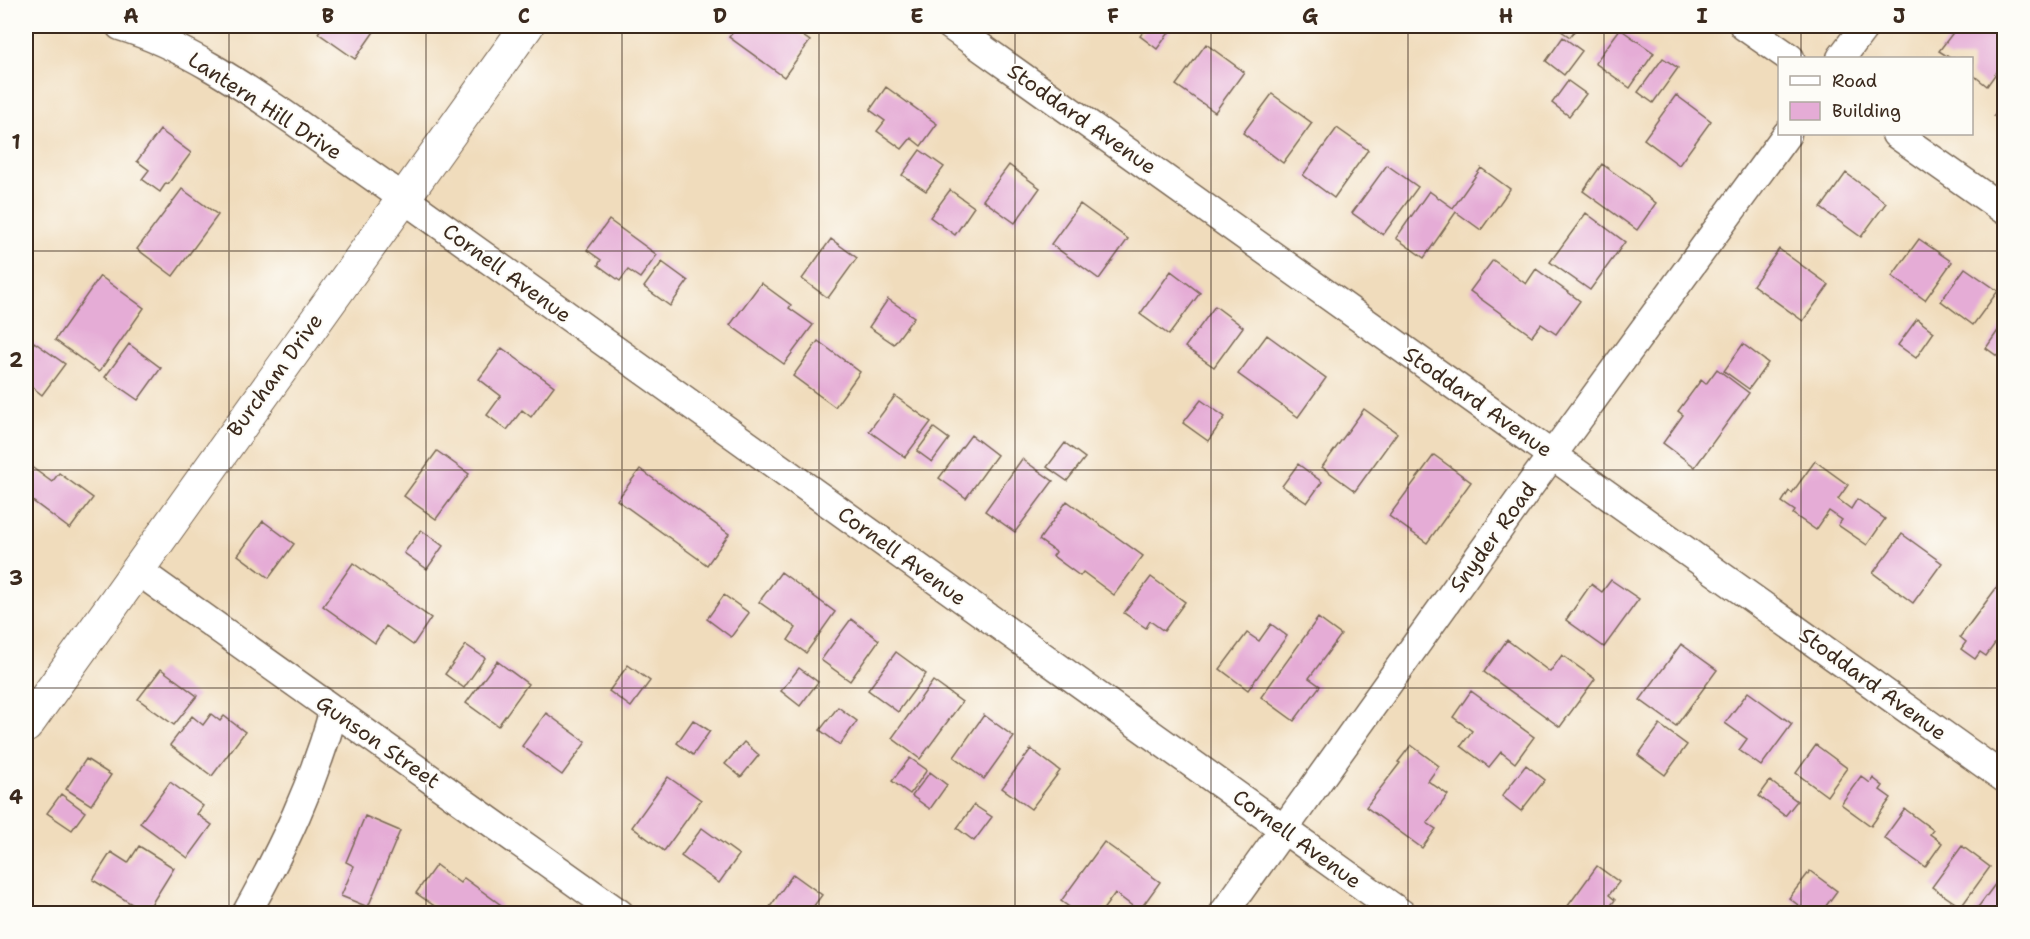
<svg xmlns="http://www.w3.org/2000/svg" width="2030" height="939" viewBox="0 0 2030 939" font-family="'Shantell Sans',sans-serif">
<rect width="100%" height="100%" fill="#fdfcf7"/>
<filter id="ink" filterUnits="userSpaceOnUse"><feTurbulence type="fractalNoise" baseFrequency=".0167" numOctaves="2"/><feDisplacementMap in="SourceGraphic" scale="12" xChannelSelector="R" yChannelSelector="G"/><feConvolveMatrix kernelMatrix="1 2 1 2 8 2 1 2 1" color-interpolation-filters="sRGB"/></filter>
<filter id="wash" filterUnits="userSpaceOnUse"><feTurbulence type="fractalNoise" baseFrequency=".008" numOctaves="4" result="noise"/><feDisplacementMap in="SourceGraphic" scale="24" xChannelSelector="R" yChannelSelector="G"/><feGaussianBlur stdDeviation="1.35" result="paint"/><feColorMatrix in="noise" values="0 0 0 0 0 0 0 0 0 0 0 0 0 0 0 0 0 1.4 0 .05"/><feComposite in="paint" operator="in"/></filter>
<g filter="url(#wash)">
<rect width="100%" height="100%" fill="#f0dcbc"/>
<g id="blocks">
<path fill="#e5acd6" d="M 323,26 L 378,26 L 355,59 L 318,33 Z
M 738,26 L 788,26 L 810,41 L 784,77 L 729,37 Z
M 1148,26 L 1174,26 L 1157,49 L 1140,36 Z
M 1554,26 L 1578,26 L 1570,37 Z
M 1958,26 L 1990,26 L 2004,36 L 2004,62 L 1987,86 L 1972,74 L 1972,58 L 1950,58 L 1939,51 Z
M 1620,29 L 1654,53 L 1630,88 L 1595,63 Z
M 1563,37 L 1582,51 L 1564,75 L 1546,61 Z
M 1206,44 L 1244,72 L 1215,112 L 1176,85 Z
M 1663,58 L 1678,68 L 1653,103 L 1638,92 Z
M 1568,81 L 1586,94 L 1569,116 L 1552,103 Z
M 886,87 L 937,124 L 921,146 L 911,138 L 902,149 L 877,131 L 885,121 L 870,110 Z
M 1272,94 L 1312,123 L 1283,163 L 1243,133 Z
M 1676,95 L 1711,121 L 1679,165 L 1644,139 Z
M 2004,101 L 2004,123 L 1994,116 Z
M 1337,128 L 1368,150 L 1334,198 L 1303,175 Z
M 160,130 L 191,153 L 168,184 L 166,183 L 160,192 L 142,179 L 149,170 L 137,161 Z
M 920,150 L 944,167 L 926,191 L 902,175 Z
M 1602,164 L 1656,203 L 1637,230 L 1583,191 Z
M 1009,165 L 1040,188 L 1015,223 L 983,200 Z
M 1387,165 L 1418,187 L 1383,235 L 1352,213 Z
M 1481,168 L 1510,189 L 1481,230 L 1456,212 L 1424,258 L 1396,238 L 1429,191 L 1453,208 Z
M 1846,173 L 1886,203 L 1861,237 L 1821,208 Z
M 182,189 L 218,215 L 173,276 L 137,249 Z
M 950,190 L 974,207 L 955,235 L 930,217 Z
M 1080,204 L 1128,239 L 1099,279 L 1051,244 Z
M 1586,213 L 1625,242 L 1590,290 L 1550,262 Z
M 609,220 L 657,255 L 640,278 L 628,270 L 620,281 L 598,265 L 601,260 L 587,250 Z
M 831,239 L 857,258 L 828,298 L 802,279 Z
M 1919,239 L 1952,262 L 1925,300 L 1892,276 Z
M 1779,249 L 1829,285 L 1803,321 L 1753,285 Z
M 1493,260 L 1526,284 L 1536,269 L 1580,301 L 1556,334 L 1541,324 L 1532,336 L 1470,291 Z
M 662,262 L 688,281 L 670,306 L 644,287 Z
M 1965,268 L 1998,291 L 1973,325 L 1941,301 Z
M 1171,271 L 1200,293 L 1169,335 L 1140,314 Z
M 100,276 L 144,308 L 99,372 L 55,340 Z
M 761,283 L 791,305 L 789,308 L 813,325 L 784,364 L 730,325 Z
M 888,299 L 914,317 L 894,344 L 869,327 Z
M 1215,306 L 1243,327 L 1214,367 L 1185,347 Z
M 1917,319 L 1934,332 L 1916,358 L 1898,345 Z
M 2004,322 L 2004,361 L 1986,348 Z
M 1267,335 L 1326,378 L 1298,417 L 1238,374 Z
M 818,341 L 860,372 L 835,407 L 793,376 Z
M 34,342 L 65,364 L 42,395 L 26,382 L 26,354 Z
M 129,344 L 161,368 L 138,400 L 105,377 Z
M 1743,344 L 1768,363 L 1749,389 L 1724,371 Z
M 502,348 L 554,386 L 531,417 L 522,410 L 507,430 L 487,415 L 501,396 L 479,379 Z
M 1717,369 L 1749,393 L 1695,467 L 1663,443 L 1683,415 L 1678,411 L 1701,380 L 1706,384 Z
M 895,396 L 931,422 L 905,457 L 869,431 Z
M 1201,400 L 1225,417 L 1208,441 L 1183,423 Z
M 1364,409 L 1397,433 L 1355,491 L 1322,467 Z
M 934,428 L 949,439 L 932,462 L 917,451 Z
M 971,435 L 997,455 L 966,498 L 939,478 Z
M 1065,443 L 1085,458 L 1067,481 L 1047,467 Z
M 437,451 L 469,474 L 436,519 L 404,496 Z
M 1434,455 L 1471,482 L 1427,543 L 1389,516 Z
M 1022,459 L 1053,481 L 1015,532 L 985,511 Z
M 1815,461 L 1848,485 L 1838,499 L 1851,509 L 1857,499 L 1885,519 L 1867,545 L 1838,525 L 1842,520 L 1829,511 L 1816,530 L 1793,514 L 1795,511 L 1782,502 L 1789,491 L 1792,493 Z
M 1298,464 L 1322,482 L 1307,503 L 1282,486 Z
M 30,466 L 52,482 L 59,473 L 93,498 L 70,529 L 26,496 L 26,472 Z
M 640,469 L 729,534 L 707,565 L 617,500 Z
M 1067,501 L 1143,556 L 1114,595 L 1083,572 L 1080,576 L 1053,556 L 1056,552 L 1039,540 Z
M 263,521 L 294,544 L 269,578 L 238,555 Z
M 421,530 L 443,546 L 427,569 L 404,553 Z
M 1902,534 L 1942,563 L 1913,603 L 1873,573 Z
M 353,563 L 431,618 L 413,645 L 386,626 L 375,643 L 323,606 Z
M 781,572 L 835,612 L 806,653 L 788,640 L 796,628 L 759,602 Z
M 1151,577 L 1185,602 L 1164,631 L 1150,621 L 1146,628 L 1124,613 Z
M 2003,579 L 2004,580 L 2004,631 L 1986,656 L 1980,652 L 1975,659 L 1961,649 L 1966,642 L 1960,637 Z
M 1611,580 L 1639,599 L 1604,647 L 1566,620 L 1591,584 L 1602,592 Z
M 724,595 L 749,613 L 731,637 L 707,619 Z
M 1318,618 L 1341,635 L 1309,678 L 1320,686 L 1294,721 L 1261,697 Z
M 851,619 L 879,640 L 850,681 L 821,660 Z
M 1271,624 L 1287,636 L 1248,690 L 1220,669 L 1247,633 L 1259,641 Z
M 1507,640 L 1550,672 L 1562,655 L 1595,679 L 1560,727 L 1484,672 Z
M 1681,644 L 1717,670 L 1676,726 L 1640,700 Z
M 466,645 L 485,658 L 464,688 L 445,674 Z
M 896,652 L 926,674 L 898,712 L 868,690 Z
M 497,661 L 528,684 L 498,726 L 466,703 Z
M 628,665 L 650,681 L 631,707 L 609,691 Z
M 799,668 L 818,682 L 800,706 L 781,691 Z
M 161,669 L 197,696 L 174,725 L 138,699 Z
M 933,681 L 962,702 L 920,759 L 892,738 Z
M 1471,691 L 1534,737 L 1515,763 L 1501,752 L 1489,767 L 1461,746 L 1472,731 L 1453,717 Z
M 1748,692 L 1792,724 L 1761,766 L 1739,750 L 1747,739 L 1725,723 Z
M 838,707 L 857,721 L 840,745 L 820,730 Z
M 546,713 L 586,742 L 562,775 L 522,746 Z
M 211,714 L 220,721 L 224,716 L 245,732 L 212,776 L 170,745 L 192,716 L 203,725 Z
M 984,715 L 1014,737 L 984,779 L 954,757 Z
M 693,720 L 710,731 L 693,755 L 677,743 Z
M 1660,725 L 1687,745 L 1665,775 L 1638,755 Z
M 744,742 L 759,755 L 741,777 L 725,764 Z
M 1411,745 L 1439,766 L 1428,781 L 1448,795 L 1427,823 L 1436,829 L 1422,848 L 1366,807 L 1400,763 L 1398,762 Z
M 1816,745 L 1847,768 L 1827,796 L 1796,773 Z
M 1031,749 L 1060,771 L 1031,809 L 1002,788 Z
M 910,758 L 927,770 L 910,794 L 892,781 Z
M 86,759 L 111,775 L 91,805 L 66,789 Z
M 1526,765 L 1545,780 L 1521,811 L 1502,796 Z
M 930,772 L 947,785 L 930,809 L 912,796 Z
M 1861,776 L 1870,783 L 1873,778 L 1883,786 L 1880,790 L 1891,798 L 1871,826 L 1841,804 Z
M 668,777 L 701,800 L 664,851 L 632,827 Z
M 1770,781 L 1797,801 L 1785,816 L 1759,796 Z
M 170,782 L 203,806 L 197,814 L 212,825 L 188,858 L 140,823 Z
M 61,794 L 85,812 L 72,830 L 47,813 Z
M 974,805 L 992,817 L 974,841 L 957,828 Z
M 1905,809 L 1933,830 L 1930,834 L 1942,843 L 1925,867 L 1884,838 Z
M 365,816 L 400,831 L 368,907 L 341,896 L 354,866 L 346,862 Z
M 702,828 L 739,855 L 719,883 L 681,856 Z
M 1104,842 L 1160,882 L 1139,911 L 1115,893 L 1100,914 L 1079,914 L 1061,901 Z
M 139,846 L 174,868 L 146,913 L 93,880 L 111,852 L 128,863 Z
M 1962,846 L 1990,867 L 1961,907 L 1932,887 Z
M 436,865 L 460,883 L 464,878 L 501,905 L 495,914 L 438,914 L 440,910 L 416,893 Z
M 1597,866 L 1619,882 L 1609,895 L 1615,900 L 1605,914 L 1562,914 Z
M 1810,871 L 1837,891 L 1820,914 L 1810,914 L 1789,898 Z
M 793,874 L 822,895 L 808,914 L 765,914 Z
M 2002,875 L 2004,877 L 2004,914 L 1973,914 Z"/>
</g>
</g>
<g filter="url(#ink)">
<use href="#blocks" fill-opacity="0" stroke="#7a6855" stroke-width="1.5"/>
<g fill="none" stroke-linecap="round" stroke-linejoin="round">
<g stroke="#7a6855" stroke-width="31">
<path id="street" d="M 120,26 C 183,45 240,84 294,121 C 330,147 367,172 403,198 L 1402,914
M 951,26 L 2004,778
M 1744,26 L 1790,58
M 1841,58 L 1865,26
M 1896,134 L 2004,210
M 137,570 L 620,914
M 246,914 C 284,846 313,785 334,710
M 1223,914 L 1531,484 L 1787,134"/>
</g>
<g stroke="#7a6855" stroke-width="35">
<path id="secondary" d="M 26,726 L 527,26"/>
</g>
<use href="#street" stroke="#fff" stroke-width="28"/>
<use href="#secondary" stroke="#fff" stroke-width="33"/>
</g>
</g>
<path fill="none" stroke="#3b2a1e" stroke-width="1.5" stroke-opacity="0.55" d="M 229,26 L 229,914M 426,26 L 426,914M 622,26 L 622,914M 819,26 L 819,914M 1015,26 L 1015,914M 1211,26 L 1211,914M 1408,26 L 1408,914M 1604,26 L 1604,914M 1801,26 L 1801,58M 1801,134 L 1801,914M 26,251 L 2004,251M 26,470 L 2004,470M 26,688 L 2004,688"/>
<g text-anchor="middle" dominant-baseline="central" stroke-width="4.5" stroke-linejoin="round" paint-order="stroke">
<g font-size="21" fill="#3b2a1e" stroke="#fdfcf7">
<text transform="translate(265 106) rotate(33)">Lantern Hill Drive</text>
<text transform="translate(1082 119) rotate(35)">Stoddard Avenue</text>
<text transform="translate(507 273) rotate(36)">Cornell Avenue</text>
<text transform="translate(275 375) rotate(-54)">Burcham Drive</text>
<text transform="translate(1478 402) rotate(35)">Stoddard Avenue</text>
<text transform="translate(1493 537) rotate(-54)">Snyder Road</text>
<text transform="translate(902 556) rotate(36)">Cornell Avenue</text>
<text transform="translate(1873 684) rotate(36)">Stoddard Avenue</text>
<text transform="translate(378 742) rotate(35)">Gunson Street</text>
<text transform="translate(1297 839) rotate(36)">Cornell Avenue</text>
</g>
</g>
<rect width="2030" height="939" fill="none" stroke="#fdfcf7" stroke-width="66"/>
<rect x="1778" y="57" width="195" height="78" fill="#fdfcf7" stroke="#afa8a0" stroke-width="1.5"/>
<rect x="1790" y="76" width="30" height="9" fill="#ffffff" stroke="#afa8a0" stroke-width="1.5"/>
<text x="1832" y="87" font-size="18" fill="#3b2a1e">Road</text>
<rect x="1790" y="102" width="30" height="18" fill="#e5acd6" stroke="#afa8a0" stroke-width="1.5"/>
<text x="1832" y="117" font-size="18" fill="#3b2a1e">Building</text>
<rect x="33" y="33" width="1964" height="873" fill="none" stroke="#3b2a1e" stroke-width="2"/>
<g font-size="20" text-anchor="middle" font-weight="bold" fill="#3b2a1e">
<text x="131" y="23">A</text>
<text x="328" y="23">B</text>
<text x="524" y="23">C</text>
<text x="720" y="23">D</text>
<text x="917" y="23">E</text>
<text x="1113" y="23">F</text>
<text x="1310" y="23">G</text>
<text x="1506" y="23">H</text>
<text x="1702" y="23">I</text>
<text x="1899" y="23">J</text>
<text x="16" y="149">1</text>
<text x="16" y="367">2</text>
<text x="16" y="585">3</text>
<text x="16" y="804">4</text>
</g>
</svg>
